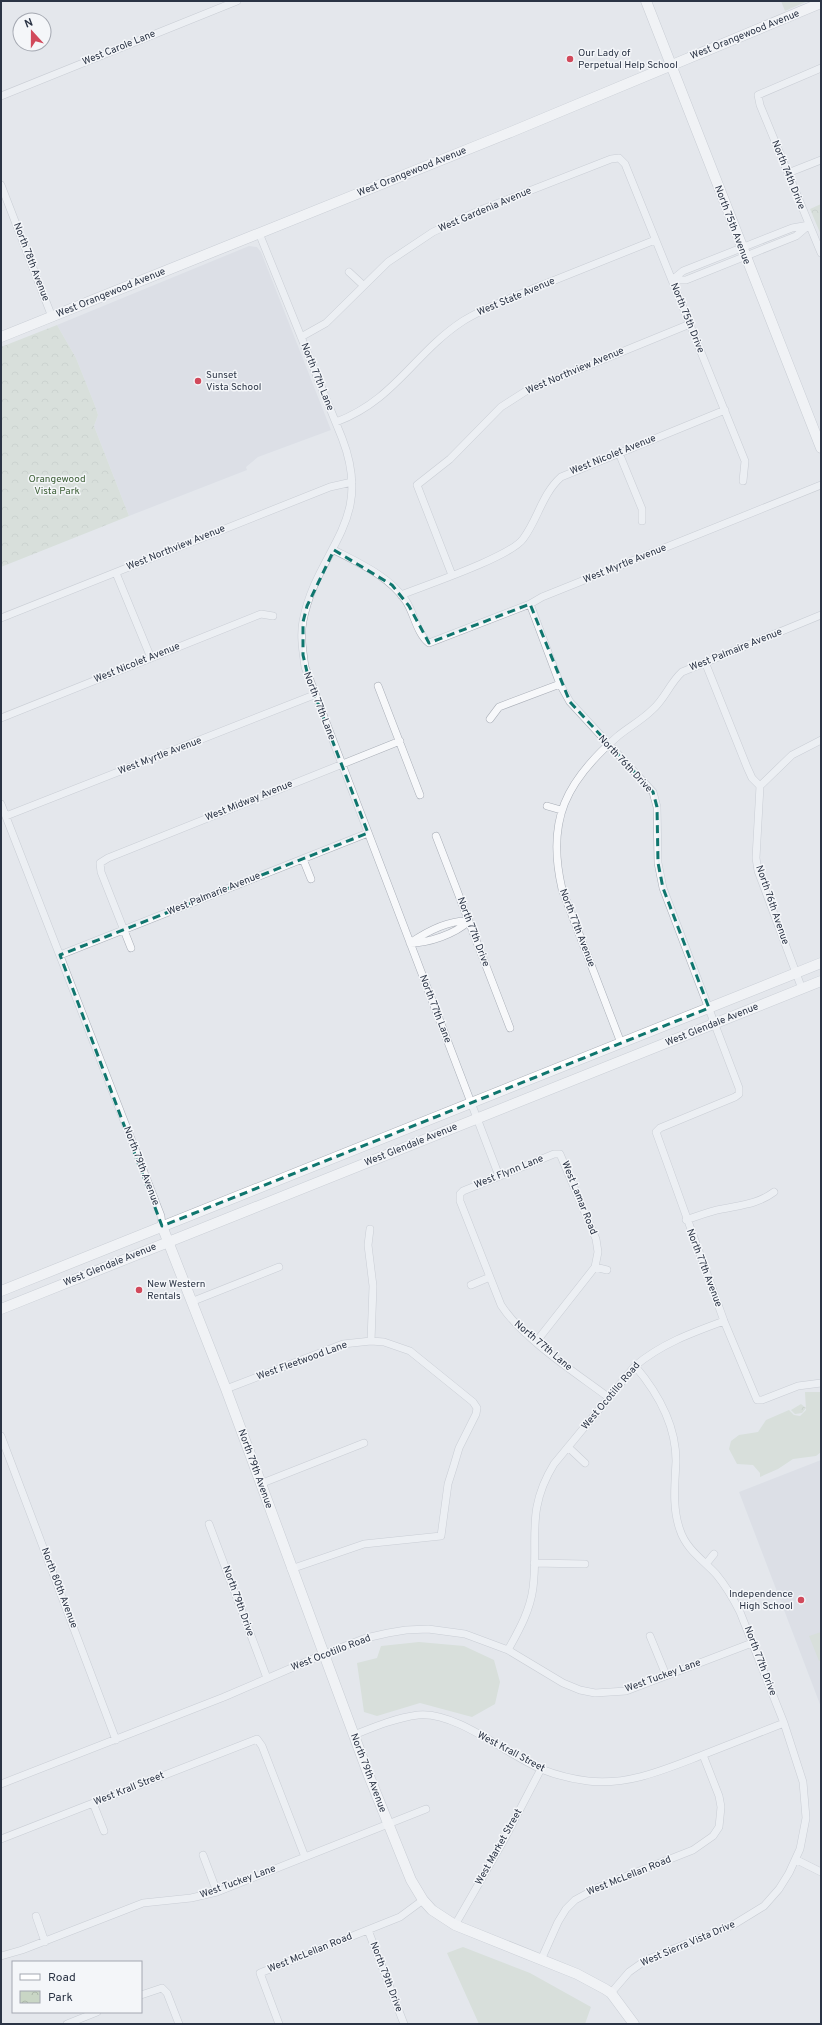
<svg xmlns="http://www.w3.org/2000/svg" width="822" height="2025" viewBox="0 0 822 2025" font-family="Overpass,sans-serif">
<defs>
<pattern id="park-crowns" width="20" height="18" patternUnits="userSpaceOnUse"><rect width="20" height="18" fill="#c9d6c5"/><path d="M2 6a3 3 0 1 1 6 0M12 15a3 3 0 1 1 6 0" fill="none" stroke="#adb8ab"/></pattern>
</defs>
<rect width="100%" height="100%" fill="#e4e7ec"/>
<path fill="#d2d6de" d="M 249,246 L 257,247 L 261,252 L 331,430 L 258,457 L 246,467 L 247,470 L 129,516 L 94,426 L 98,415 L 94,403 L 76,358 L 57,325 Z
M 821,1460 L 821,1707 L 739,1492 Z"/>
<path fill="#c9d6c5" d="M 781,1 L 808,1 L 785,11 Z
M 805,1392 L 821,1392 L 821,1452 L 816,1456 L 793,1459 L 778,1469 L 760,1477 L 760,1473 L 753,1465 L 737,1464 L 729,1449 L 731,1441 L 739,1435 L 758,1432 L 766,1420 L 789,1410 L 794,1415 L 800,1416 L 806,1410 Z
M 821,1632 L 821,1660 L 819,1661 L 809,1636 Z
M 419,1642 L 464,1646 L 494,1660 L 500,1682 L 495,1704 L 472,1717 L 420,1703 L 377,1716 L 364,1712 L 357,1663 L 377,1658 L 381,1646 Z
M 463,1947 L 530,1973 L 591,2007 L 585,2024 L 479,2024 L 447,1953 Z"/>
<path fill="url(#park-crowns)" d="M 821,204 L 821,235 L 810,209 Z
M 57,325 L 76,358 L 94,403 L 98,415 L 94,426 L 129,516 L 1,567 L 1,347 Z
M 801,1404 L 806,1408 L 802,1413 L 795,1414 L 791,1410 Z"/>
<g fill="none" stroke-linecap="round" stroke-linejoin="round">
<g stroke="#a9aeb7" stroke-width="8">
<path id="street" d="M 821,68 L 758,95 L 760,105 L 821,253
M 1,96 L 237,1
M 788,173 L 821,160
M 1,185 L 52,317
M 259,233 L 342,438 C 375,523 317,548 303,621 C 300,636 303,652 305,667 L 499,1176
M 349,272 L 363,285
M 672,280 L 686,280 L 796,236 L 809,225
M 672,280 L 683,271 L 792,228 L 809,225
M 301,337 L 326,323 L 388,262 L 433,232 L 478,211 L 611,159 L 619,158 L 625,164 L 745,461 L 743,481
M 336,422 C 395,400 414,353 463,321 C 487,306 514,297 540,286 C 578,271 617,255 655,240
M 619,453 L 642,509 L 642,521
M 334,550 C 359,563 389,576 406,601 C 414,613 417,634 429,643 L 530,604 L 542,597 L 821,485
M 116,573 L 151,658
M 452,575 L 417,485 L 450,459 L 501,407 L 526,391 L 690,324
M 401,595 C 426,585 510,557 523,539 C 538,519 542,494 561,477 L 725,410
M 530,604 L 560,684 L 570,702 L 653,792 L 657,807 L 658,863 L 663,888 L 739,1088 L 739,1094 L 735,1097 L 660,1128 L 656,1132 L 724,1321 L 757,1400 L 762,1400 L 798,1386 L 821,1383
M 1,618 L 330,487 L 352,482
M 705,662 L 747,767 L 752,778 L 760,786 L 756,858 L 758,871 L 802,989
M 378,686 L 420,795
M 1,718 L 261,614 L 273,616
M 490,719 L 499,707 L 560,684
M 760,786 L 792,755 L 821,740
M 1,804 L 161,1216 L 162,1226
M 547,806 L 561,810
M 6,816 L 314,695
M 436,836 L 510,1028
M 303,859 L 311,879
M 410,943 C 429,943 455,934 469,921
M 410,943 C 426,932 449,920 469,921
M 131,948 L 101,872 L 100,863 L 108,858 L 400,741
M 60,955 L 368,833
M 621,1043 L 562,889 C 546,820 566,781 618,736 C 629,727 642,720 652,710 C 665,699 669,684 682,672 L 821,615
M 686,1220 C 698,1216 710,1211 722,1209 C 741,1205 758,1204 774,1192
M 370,1229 L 368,1245 L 373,1286 L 371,1341
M 595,1267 L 607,1270
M 471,1285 L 490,1277
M 191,1302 L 279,1267
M 536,1342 L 595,1267 L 598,1252 L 596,1239 L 560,1154 L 554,1154 L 463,1191 L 460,1194 L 460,1201 L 501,1305 C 522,1338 576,1373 608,1397
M 226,1389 L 343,1344 L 371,1341 L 384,1342 L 410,1351 L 473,1402 L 477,1408 L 476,1414 L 459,1448 L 454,1465 L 448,1484 L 441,1536 L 364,1544 L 291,1569
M 1,1436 L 116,1740
M 568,1447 L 585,1463
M 260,1484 L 364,1443
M 209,1524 L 267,1678
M 534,1563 L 585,1564
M 706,1564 L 714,1554
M 650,1636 L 666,1675
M 508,1650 C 519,1630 530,1611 533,1588 C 539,1540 525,1511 554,1464 L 635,1366 C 661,1344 691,1333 724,1321
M 354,1735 C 374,1727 395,1718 418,1715 C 456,1711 506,1754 541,1769 C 556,1775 572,1779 588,1781 C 629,1786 668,1768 705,1754 C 731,1744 758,1733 784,1723
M 1,1784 L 224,1697 L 324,1654 L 366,1638 L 388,1633 L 406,1630 L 428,1629 L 465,1634 L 508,1650 L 563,1683 L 580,1690 L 595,1693 L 626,1691 L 752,1643
M 93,1803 L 104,1831
M 1,1839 L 257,1739 L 262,1746 L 305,1857
M 203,1855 L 217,1892
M 797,1860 L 821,1872
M 36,1916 L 45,1942
M 455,1925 L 505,1838 L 541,1769
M 368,1930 L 404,2024
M 1,1956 L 22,1950 L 143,1903 L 191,1898 L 217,1892 L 426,1809
M 541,1960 L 558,1922 L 566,1909 L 575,1900 L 599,1887 L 693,1850 L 713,1836 L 719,1827 L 721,1807 L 719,1796 L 703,1755
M 611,1993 L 629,1972 L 646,1960 L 733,1925 L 764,1906 L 779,1889 L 789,1873 L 800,1849 L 806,1818 L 803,1782 L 784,1723 L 740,1612 C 733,1598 726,1586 716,1574 C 703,1560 686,1549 680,1530 C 672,1508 675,1484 676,1461 C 676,1424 658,1393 635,1366
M 141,1995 L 162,1988 L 167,1993 L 179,2024
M 67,2024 L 97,2012
M 279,2024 L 260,1973 L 400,1917 L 423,1900"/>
</g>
<g stroke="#a9aeb7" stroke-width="11">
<path id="secondary" d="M 646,1 L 821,448
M 1,337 L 511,132 L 821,3
M 162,1226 L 226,1389 L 369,1776 L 411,1880 L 423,1900 L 432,1910 L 455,1925 L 577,1974 L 605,1989 L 611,1993 L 634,2024
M 1,1291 L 821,963
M 1,1309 L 821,981"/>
</g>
<use href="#street" stroke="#f7f8fa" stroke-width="7"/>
<use href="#secondary" stroke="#fff" stroke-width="10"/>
</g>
<path d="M0 0H822V2025H0ZM 334,550 L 392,585 L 409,606 L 429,643 L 530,604 L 570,702 L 653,792 L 657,807 L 658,863 L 663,888 L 709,1008 L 162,1226 L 60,955 L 368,833 L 309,680 L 303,655 L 303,622 L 307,606 Z" fill="#e4e7ec" fill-opacity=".55" fill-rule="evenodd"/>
<path fill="none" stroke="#0f766e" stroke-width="3" stroke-dasharray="8 5" stroke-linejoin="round" d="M 334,550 L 392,585 L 409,606 L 429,643 L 530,604 L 570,702 L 653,792 L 657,807 L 658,863 L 663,888 L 709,1008 L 162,1226 L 60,955 L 368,833 L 309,680 L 303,655 L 303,622 L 307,606 Z"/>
<g fill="#d1495b" stroke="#f4f6f9" stroke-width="1.5">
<circle cx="570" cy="59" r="4"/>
<circle cx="198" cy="381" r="4"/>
<circle cx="139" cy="1290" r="4"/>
<circle cx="801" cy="1600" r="4"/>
</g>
<g text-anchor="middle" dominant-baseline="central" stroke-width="3" stroke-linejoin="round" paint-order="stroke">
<g font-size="10" fill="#2b3445" stroke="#f4f6f9">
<text transform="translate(745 35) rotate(-22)">West Orangewood Avenue</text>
<text transform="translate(119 48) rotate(-22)">West Carole Lane</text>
<text transform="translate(412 172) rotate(-22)">West Orangewood Avenue</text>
<text transform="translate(788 175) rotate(68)">North 74th Drive</text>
<text transform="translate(485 210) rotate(-23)">West Gardenia Avenue</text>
<text transform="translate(732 225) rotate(69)">North 75th Avenue</text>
<text transform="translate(31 262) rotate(69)">North 78th Avenue</text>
<text transform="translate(111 293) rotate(-22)">West Orangewood Avenue</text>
<text transform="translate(516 297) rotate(-23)">West State Avenue</text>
<text transform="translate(687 318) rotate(68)">North 75th Drive</text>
<text transform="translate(575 371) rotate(-23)">West Northview Avenue</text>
<text transform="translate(317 377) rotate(68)">North 77th Lane</text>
<text transform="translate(613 455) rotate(-22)">West Nicolet Avenue</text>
<text transform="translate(176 548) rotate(-22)">West Northview Avenue</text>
<text transform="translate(625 564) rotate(-22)">West Myrtle Avenue</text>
<text transform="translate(736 650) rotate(-22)">West Palmaire Avenue</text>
<text transform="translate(137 663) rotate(-22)">West Nicolet Avenue</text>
<text transform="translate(319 706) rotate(69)">North 77th Lane</text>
<text transform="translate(160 756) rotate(-21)">West Myrtle Avenue</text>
<text transform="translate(625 764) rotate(47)">North 76th Drive</text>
<text transform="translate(249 801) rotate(-22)">West Midway Avenue</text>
<text transform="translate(214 894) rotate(-22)">West Palmarie Avenue</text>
<text transform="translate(772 905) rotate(71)">North 76th Avenue</text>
<text transform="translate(577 928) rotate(69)">North 77th Avenue</text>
<text transform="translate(473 932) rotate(69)">North 77th Drive</text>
<text transform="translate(435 1009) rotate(69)">North 77th Lane</text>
<text transform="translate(712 1025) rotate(-22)">West Glendale Avenue</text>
<text transform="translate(411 1145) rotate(-22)">West Glendale Avenue</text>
<text transform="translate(141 1166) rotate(69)">North 79th Avenue</text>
<text transform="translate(509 1172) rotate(-22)">West Flynn Lane</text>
<text transform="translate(579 1198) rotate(68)">West Lamar Road</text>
<text transform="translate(110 1265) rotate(-22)">West Glendale Avenue</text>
<text transform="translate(704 1268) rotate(69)">North 77th Avenue</text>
<text transform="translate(543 1346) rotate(40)">North 77th Lane</text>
<text transform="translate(302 1361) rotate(-20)">West Fleetwood Lane</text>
<text transform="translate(611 1396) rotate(-50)">West Ocotillo Road</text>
<text transform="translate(255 1469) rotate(70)">North 79th Avenue</text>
<text transform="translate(59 1588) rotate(69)">North 80th Avenue</text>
<text transform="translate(238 1601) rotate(70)">North 79th Drive</text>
<text transform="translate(331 1653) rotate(-21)">West Ocotillo Road</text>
<text transform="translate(760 1661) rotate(69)">North 77th Drive</text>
<text transform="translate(663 1676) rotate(-20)">West Tuckey Lane</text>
<text transform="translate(511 1752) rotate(28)">West Krall Street</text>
<text transform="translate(368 1773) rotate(69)">North 79th Avenue</text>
<text transform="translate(129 1789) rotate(-22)">West Krall Street</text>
<text transform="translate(499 1847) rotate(-61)">West Market Street</text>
<text transform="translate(629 1876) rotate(-22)">West McLellan Road</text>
<text transform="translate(238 1882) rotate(-20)">West Tuckey Lane</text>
<text transform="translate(688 1944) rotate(-23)">West Sierra Vista Drive</text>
<text transform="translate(310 1953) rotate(-22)">West McLellan Road</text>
<text transform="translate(386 1977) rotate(69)">North 79th Drive</text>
</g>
<g font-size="10" fill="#2b3445" stroke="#f4f6f9" text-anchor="start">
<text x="578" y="53">Our Lady of<tspan x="578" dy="12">Perpetual Help School</tspan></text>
<text x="206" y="375">Sunset<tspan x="206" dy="12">Vista School</tspan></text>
<text x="147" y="1284">New Western<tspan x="147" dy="12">Rentals</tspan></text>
<text x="793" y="1594" text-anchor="end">Independence<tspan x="793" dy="12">High School</tspan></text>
</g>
<g font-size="10" fill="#3f6138" stroke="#f4f6f9">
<text x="57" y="479">Orangewood<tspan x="57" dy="12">Vista Park</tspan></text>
</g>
</g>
<rect width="822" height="2025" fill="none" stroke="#2b3445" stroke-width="4"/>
<rect x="12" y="1961" width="130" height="52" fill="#f4f6f9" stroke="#a4a8b1"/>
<rect x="20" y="1974" width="20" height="6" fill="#ffffff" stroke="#a4a8b1"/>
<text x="48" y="1981" font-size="12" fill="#2b3445">Road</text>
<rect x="20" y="1991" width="20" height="12" fill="url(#park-crowns)" stroke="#a4a8b1"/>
<text x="48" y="2001" font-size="12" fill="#2b3445">Park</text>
<g transform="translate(32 32) rotate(339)"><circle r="19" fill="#f4f6f9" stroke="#a4a8b1"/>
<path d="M0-3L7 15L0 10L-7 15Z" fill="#d1495b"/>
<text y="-6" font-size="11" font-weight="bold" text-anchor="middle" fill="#2b3445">N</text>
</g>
</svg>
